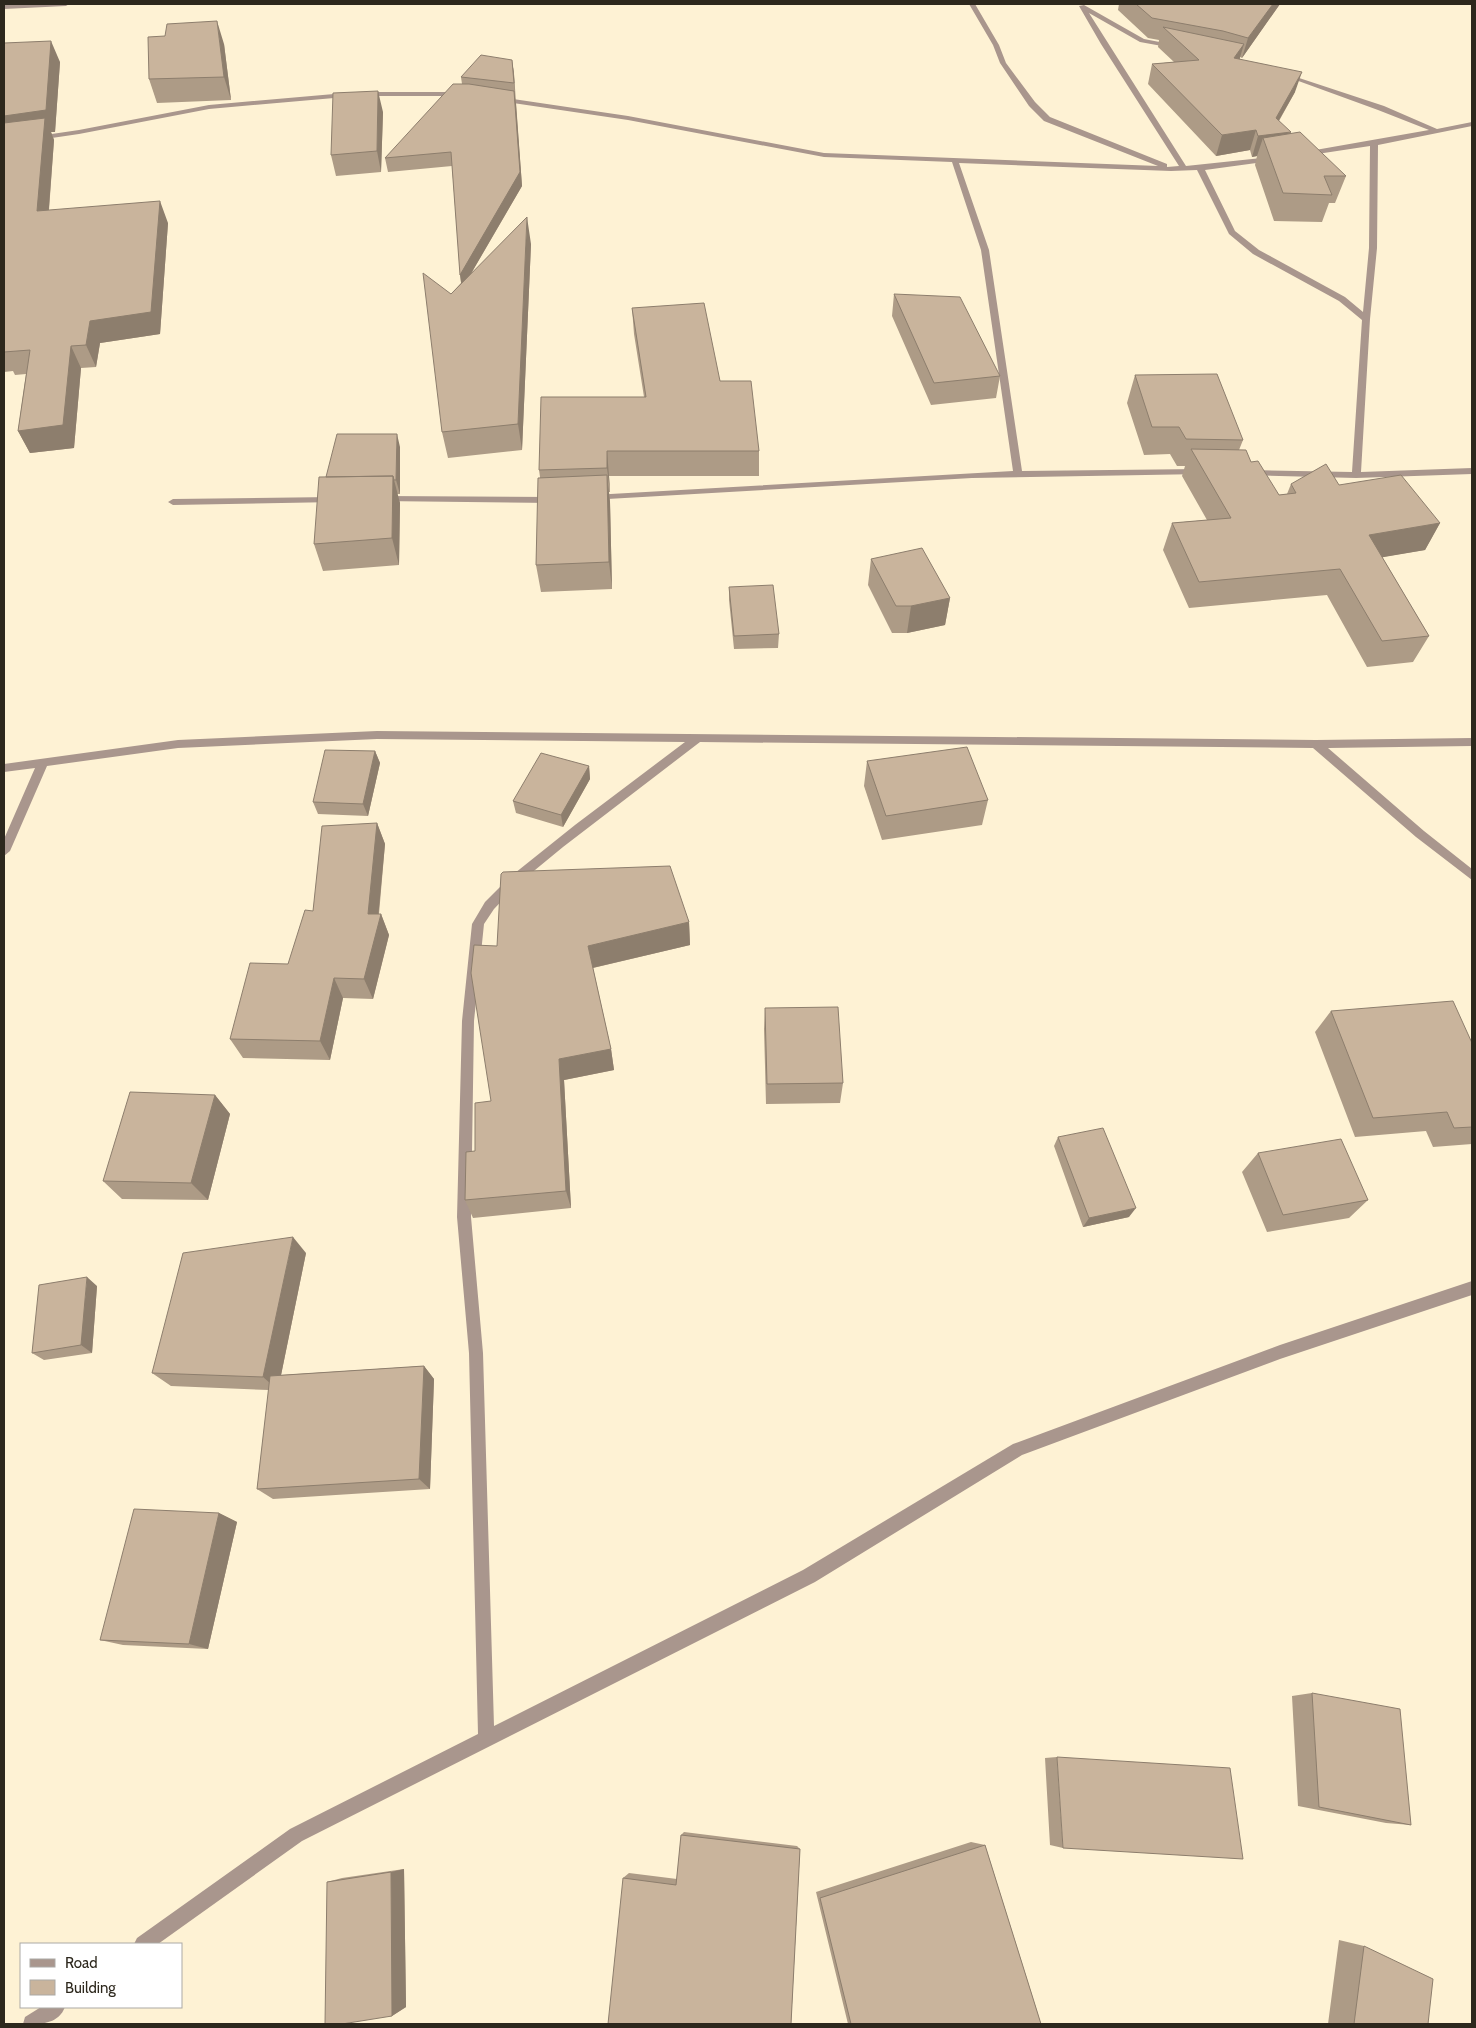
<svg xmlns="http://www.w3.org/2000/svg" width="1476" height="2028" viewBox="0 0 1476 2028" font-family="Cabin,sans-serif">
<rect width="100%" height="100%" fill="#fef2d4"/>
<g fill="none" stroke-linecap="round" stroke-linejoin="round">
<path fill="#a9968d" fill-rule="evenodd" d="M 30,4 L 69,4 L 66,6 L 4,9 L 4,5 Z
M 969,4 L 975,4 L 999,45 L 1006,63 L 1035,102 L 1050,117 L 1167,164 L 1167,167 L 1179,166 L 1101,44 L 1079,6 L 1084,5 L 1144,39 L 1175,45 L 1175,47 L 1173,48 L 1140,42 L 1089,13 L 1186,166 L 1271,157 L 1275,159 L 1271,161 L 1205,170 L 1235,231 L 1259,250 L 1345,297 L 1363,312 L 1369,248 L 1370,146 L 1304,156 L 1300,154 L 1304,152 L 1429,130 L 1378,110 L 1282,75 L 1287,74 L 1384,106 L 1437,129 L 1472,122 L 1472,126 L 1378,145 L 1377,248 L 1370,319 L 1361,472 L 1472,468 L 1472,474 L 1356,478 L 1247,475 L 1245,473 L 1250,470 L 1352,472 L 1362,320 L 1339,301 L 1253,254 L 1229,234 L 1197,170 L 1171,171 L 959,163 L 989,250 L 1022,471 L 1200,469 L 1203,470 L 1203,474 L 972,478 L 590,500 L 590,496 L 593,495 L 1013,471 L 981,250 L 952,162 L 824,157 L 628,120 L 500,101 L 496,99 L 500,97 L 628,116 L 824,153 L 1158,166 L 1044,121 L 1029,106 L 1000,63 L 993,45 Z
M 357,92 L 460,92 L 464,94 L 460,96 L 357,96 L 209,109 L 79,134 L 4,145 L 4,141 L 79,130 L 209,105 Z
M 383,496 L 553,497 L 558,500 L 553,503 L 380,501 L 378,499 Z
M 333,497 L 338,500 L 336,502 L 173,505 L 168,502 L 173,499 Z
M 377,731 L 1316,740 L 1472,738 L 1472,746 L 1328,748 L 1424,831 L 1472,869 L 1472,880 L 1416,837 L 1313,748 L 700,742 L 563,847 L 518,884 L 494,909 L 484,924 L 474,1021 L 471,1217 L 483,1353 L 494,1726 L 803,1570 L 1013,1444 L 1280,1345 L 1472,1281 L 1472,1295 L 1280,1359 L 1022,1455 L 815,1582 L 302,1841 L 158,1944 L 134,1944 L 137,1938 L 290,1829 L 478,1734 L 469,1353 L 457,1217 L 462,1021 L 472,924 L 485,902 L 510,877 L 575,825 L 685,742 L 377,739 L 178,748 L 47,766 L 10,851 L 4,856 L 4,839 L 35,768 L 4,772 L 4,764 L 178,740 Z
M 41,2007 L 65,2007 C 58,2025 40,2024 23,2024 L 25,2017 Z"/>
</g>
<path fill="#ad9b86" d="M 1119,4 L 1280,4 L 1242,58 L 1240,57 L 1240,59 L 1295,92 L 1279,121 L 1290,134 L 1346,176 L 1335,203 L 1329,203 L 1322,222 L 1274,221 L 1255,165 L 1257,156 L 1252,157 L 1250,150 L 1216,156 L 1148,84 L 1152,64 L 1174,62 L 1158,47 L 1159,40 L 1148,38 L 1118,10 Z
M 4,43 L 60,62 L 55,132 L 51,132 L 54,140 L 49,210 L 168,223 L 160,334 L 100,343 L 96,367 L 81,368 L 74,448 L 30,453 L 18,431 L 26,374 L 15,375 L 13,371 L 4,372 Z
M 224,44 L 231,100 L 157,103 L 149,79 Z
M 512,60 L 514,74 L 522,186 L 472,272 L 531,244 L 522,450 L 448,458 L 442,432 L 451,294 L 461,283 L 452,166 L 388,172 L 385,158 L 462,84 L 461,77 Z
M 383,112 L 381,172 L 336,176 L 331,155 Z
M 894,294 L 1000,376 L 996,398 L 931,405 L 892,316 Z
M 632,308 L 720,381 L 759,451 L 759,476 L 609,476 L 610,492 L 609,492 L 610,502 L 612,589 L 541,592 L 536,565 L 540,477 L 539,470 L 644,397 L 634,334 Z
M 1135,375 L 1243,440 L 1239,450 L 1251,462 L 1279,495 L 1287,494 L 1291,484 L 1339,485 L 1440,523 L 1425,550 L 1382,557 L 1429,636 L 1413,662 L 1367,667 L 1327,595 L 1189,608 L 1163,550 L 1172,523 L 1207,520 L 1182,476 L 1185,466 L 1177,466 L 1170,454 L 1144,455 L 1127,403 Z
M 400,447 L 400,494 L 397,494 L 400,503 L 399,565 L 323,571 L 314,544 L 326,477 Z
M 871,559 L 950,598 L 945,625 L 907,633 L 892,633 L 868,585 Z
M 729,587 L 779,634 L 778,648 L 734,649 L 729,600 Z
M 375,751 L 380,763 L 368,816 L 318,814 L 313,802 Z
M 867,761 L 988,800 L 982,825 L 882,840 L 864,786 Z
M 589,766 L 590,779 L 563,827 L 516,813 L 513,801 Z
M 377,823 L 385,844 L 379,914 L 381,914 L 389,935 L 373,999 L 343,998 L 330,1060 L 243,1058 L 230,1039 L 288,964 L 313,911 Z
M 689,922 L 690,945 L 593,968 L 611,1049 L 614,1070 L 564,1080 L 571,1208 L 473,1218 L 465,1200 L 475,1151 L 491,1101 L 497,946 Z
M 765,1008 L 843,1083 L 840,1103 L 766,1104 L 764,1029 Z
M 1331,1011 L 1472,1043 L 1472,1144 L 1433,1147 L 1426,1131 L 1355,1137 L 1315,1032 Z
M 215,1095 L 230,1114 L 208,1200 L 122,1199 L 103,1181 Z
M 1058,1137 L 1129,1217 L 1083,1227 L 1054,1146 Z
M 1258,1153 L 1368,1200 L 1349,1218 L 1267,1232 L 1242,1172 Z
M 306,1253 L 281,1375 L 424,1366 L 434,1379 L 430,1489 L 273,1499 L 257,1489 L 269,1390 L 171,1386 L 152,1373 Z
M 97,1286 L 92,1353 L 44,1360 L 32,1353 Z
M 219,1513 L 237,1522 L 208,1649 L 123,1645 L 100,1640 Z
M 1312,1693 L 1411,1825 L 1386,1823 L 1298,1806 L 1292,1696 Z
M 1057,1757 L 1063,1848 L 1050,1845 L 1045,1758 Z
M 684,1832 L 797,1846 L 800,1849 L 791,2024 L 623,1878 L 629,1873 L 677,1879 L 681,1835 Z
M 971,1842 L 985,1845 L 1041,2024 L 848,2024 L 816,1892 Z
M 404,1869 L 406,2007 L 392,2016 L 327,1882 L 342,1878 Z
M 1339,1940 L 1364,1946 L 1428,2024 L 1328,2024 Z"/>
<path fill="#8d7e6d" d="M 1273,4 L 1280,4 L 1242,58 L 1248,38 Z
M 217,21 L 224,44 L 231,100 L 224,77 Z
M 51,41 L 60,62 L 55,132 L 51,132 L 54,140 L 47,233 L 4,139 L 4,116 Z
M 1244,44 L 1238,64 L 1234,58 Z
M 512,60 L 514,74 L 515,97 L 514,83 Z
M 1302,72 L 1295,92 L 1271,134 L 1291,132 L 1284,153 L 1263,138 L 1257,156 L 1252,157 L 1258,136 L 1276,118 Z
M 378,91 L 383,112 L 381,172 L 377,151 Z
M 514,91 L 516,105 L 522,186 L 462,289 L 460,275 Z
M 1256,130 L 1250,150 L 1216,156 L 1222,135 Z
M 160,201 L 168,223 L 160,334 L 100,343 L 96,367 L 86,345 L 90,321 Z
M 527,217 L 531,244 L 522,450 L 518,424 Z
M 71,346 L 81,368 L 74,448 L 30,453 L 18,431 Z
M 397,434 L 400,447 L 400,494 L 396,480 Z
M 607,451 L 609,476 L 610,492 L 607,468 Z
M 607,475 L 610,502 L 612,589 L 609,562 Z
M 393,476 L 400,503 L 399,565 L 392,538 Z
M 1440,523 L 1425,550 L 1355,562 L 1369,535 Z
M 950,598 L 945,625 L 907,633 L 911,606 Z
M 375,751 L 380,763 L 368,816 L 363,804 Z
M 589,766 L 590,779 L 563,827 L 561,815 Z
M 377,823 L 385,844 L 377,929 L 381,914 L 389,935 L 373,999 L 364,979 L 368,914 Z
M 689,922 L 690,945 L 592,968 L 588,946 Z
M 334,978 L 343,998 L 330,1060 L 320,1041 Z
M 611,1049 L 614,1070 L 564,1080 L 571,1208 L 566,1191 L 559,1059 Z
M 215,1095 L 230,1114 L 208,1200 L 191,1183 Z
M 1136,1208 L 1129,1217 L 1083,1227 L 1089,1218 Z
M 293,1237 L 306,1253 L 278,1390 L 263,1377 Z
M 87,1277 L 97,1286 L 92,1353 L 81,1345 Z
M 424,1366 L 434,1379 L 430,1489 L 419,1479 Z
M 219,1513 L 237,1522 L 208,1649 L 189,1644 Z
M 404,1869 L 406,2007 L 392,2016 L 391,1872 Z"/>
<path fill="#c9b49c" stroke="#8d7e6d" d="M 1136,4 L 1273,4 L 1248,38 L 1223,31 L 1152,18 Z
M 217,21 L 224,77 L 149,79 L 148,37 L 165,36 L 167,24 Z
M 1163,27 L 1244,44 L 1234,58 L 1302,72 L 1276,118 L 1291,132 L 1258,136 L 1256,130 L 1222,135 L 1152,64 L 1199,60 Z
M 51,41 L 46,110 L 4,116 L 4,43 Z
M 481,55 L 512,60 L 514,83 L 461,77 Z
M 453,84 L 469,84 L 514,91 L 520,172 L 460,275 L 451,152 L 385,158 Z
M 378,91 L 377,151 L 331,155 L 333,93 Z
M 45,118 L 37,211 L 160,201 L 151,312 L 90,321 L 86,345 L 71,346 L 63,425 L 18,431 L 30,350 L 4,352 L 4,123 Z
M 1300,132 L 1346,176 L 1324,176 L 1332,195 L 1283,193 L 1263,138 Z
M 527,217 L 518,424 L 442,432 L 423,273 L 451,294 Z
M 894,294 L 960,297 L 1000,376 L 934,383 Z
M 704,303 L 720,381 L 751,381 L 759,451 L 607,451 L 607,468 L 539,470 L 541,397 L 646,397 L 632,308 Z
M 1217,374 L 1243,440 L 1186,439 L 1179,427 L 1152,427 L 1135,375 Z
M 337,434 L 397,434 L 396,480 L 394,480 L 393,476 L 326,477 Z
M 1191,449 L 1246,450 L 1251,462 L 1258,461 L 1279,495 L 1296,493 L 1291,484 L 1326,464 L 1339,485 L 1401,475 L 1440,523 L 1369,535 L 1429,636 L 1382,641 L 1340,569 L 1199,582 L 1172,523 L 1231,518 Z
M 607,475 L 609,562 L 536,565 L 538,478 Z
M 393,476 L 392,538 L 314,544 L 319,477 Z
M 922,548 L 950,598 L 911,606 L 896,606 L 871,559 Z
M 773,585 L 779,634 L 734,636 L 729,587 Z
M 967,747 L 988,800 L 886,816 L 867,761 Z
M 325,750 L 375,751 L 363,804 L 313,802 Z
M 541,753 L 589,766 L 561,815 L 513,801 Z
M 377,823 L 368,914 L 381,914 L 364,979 L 334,978 L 320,1041 L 230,1039 L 250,963 L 288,964 L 305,910 L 313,911 L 322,826 Z
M 670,866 L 689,922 L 588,946 L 611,1049 L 559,1059 L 566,1191 L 465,1200 L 466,1152 L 475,1151 L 475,1103 L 491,1101 L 471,973 L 474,945 L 497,946 L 501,874 L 503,872 Z
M 1453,1001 L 1472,1043 L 1472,1127 L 1454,1128 L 1447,1112 L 1373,1118 L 1331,1011 Z
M 838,1007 L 843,1083 L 767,1084 L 765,1008 Z
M 130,1092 L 215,1095 L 191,1183 L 103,1181 Z
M 1103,1128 L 1136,1208 L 1089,1218 L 1058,1137 Z
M 1341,1139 L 1368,1200 L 1283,1215 L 1258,1153 Z
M 293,1237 L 263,1377 L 152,1373 L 183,1253 Z
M 87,1277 L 81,1345 L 32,1353 L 39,1285 Z
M 424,1366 L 419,1479 L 257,1489 L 270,1376 Z
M 134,1509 L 219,1513 L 189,1644 L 100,1640 Z
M 1312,1693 L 1400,1709 L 1411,1825 L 1319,1807 Z
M 1057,1757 L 1230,1768 L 1243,1859 L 1063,1848 Z
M 681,1835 L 800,1849 L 791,2024 L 608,2024 L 623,1878 L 676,1885 Z
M 985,1845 L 1041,2024 L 851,2024 L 820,1898 Z
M 391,1872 L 392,2016 L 342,2024 L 325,2024 L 327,1882 Z
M 1364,1946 L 1433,1979 L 1428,2024 L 1354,2024 Z"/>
<rect width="1476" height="2028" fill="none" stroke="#2d281d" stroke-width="10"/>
<rect x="20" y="1943" width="162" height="65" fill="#ffffff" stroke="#aba9a5"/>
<rect x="30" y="1959" width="25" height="8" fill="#a9968d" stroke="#aba9a5"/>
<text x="65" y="1968" font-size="15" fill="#2d281d">Road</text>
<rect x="30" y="1980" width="25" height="15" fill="#c9b49c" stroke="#aba9a5"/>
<text x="65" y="1993" font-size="15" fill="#2d281d">Building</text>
</svg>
